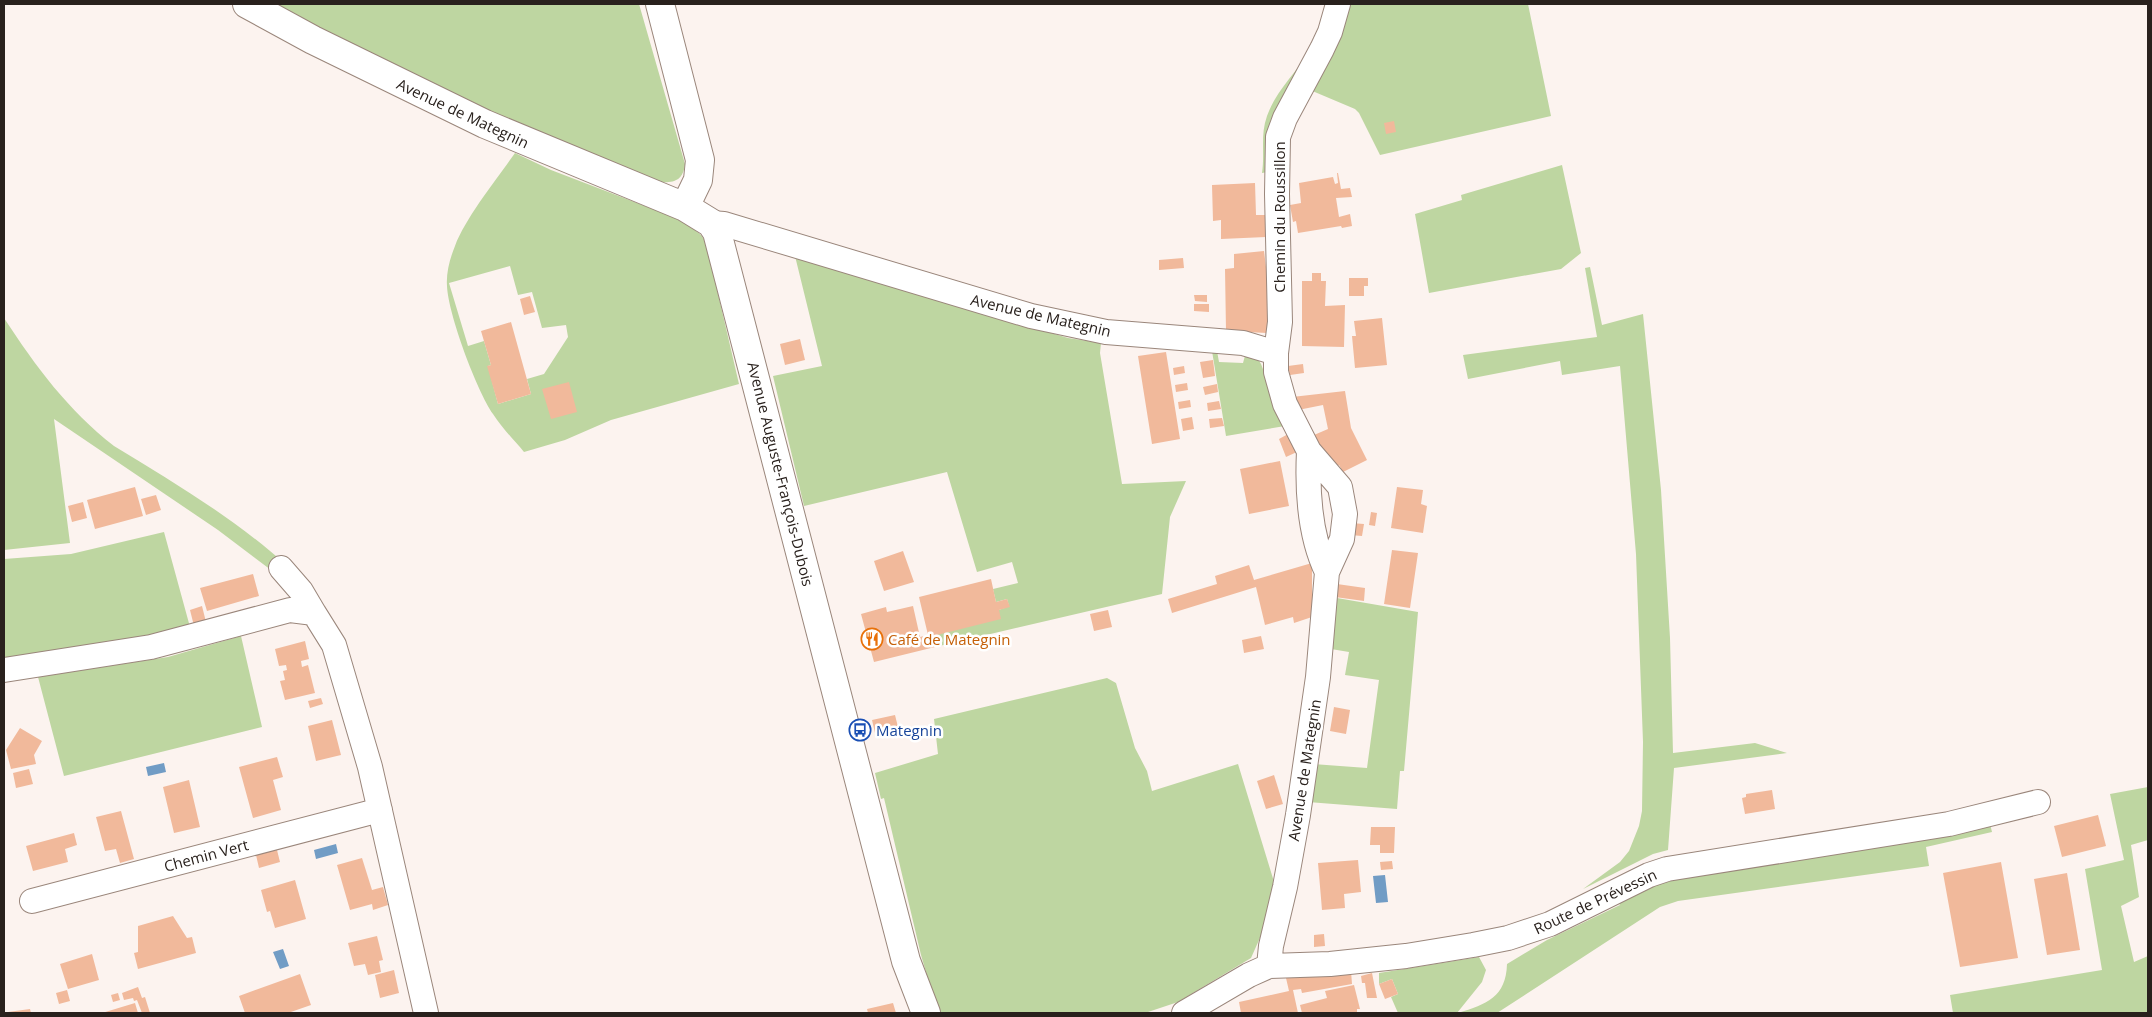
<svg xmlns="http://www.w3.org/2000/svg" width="2152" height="1017" viewBox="0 0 2152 1017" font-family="'Open Sans',sans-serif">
<rect width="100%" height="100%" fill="#fcf3ef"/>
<path fill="#bed6a1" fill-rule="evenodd" d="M 271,4 L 639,4 L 685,164 C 683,181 674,183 659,182 L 481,110 Z
M 1325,4 L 1331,4 L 1268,172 L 1262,173 C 1265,154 1260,135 1267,116 C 1276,90 1296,74 1309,51 C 1317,36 1321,20 1325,4 Z
M 1346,4 L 1528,4 L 1551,116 L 1380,155 L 1359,113 L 1355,109 L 1310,90 Z
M 515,153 L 551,170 L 684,221 L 701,235 L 706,242 L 739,384 L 611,420 L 565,440 L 524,452 C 514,440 502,428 493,414 C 477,391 448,314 447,286 C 446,273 450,258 455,246 C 466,217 497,179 515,153 ZM 510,266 L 518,295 L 532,292 L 542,328 L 566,325 L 568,337 L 544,374 L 527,379 L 531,394 L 498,404 L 488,366 L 491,365 L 484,341 L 468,346 L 449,283 Z
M 1562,165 L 1581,253 L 1561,269 L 1429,293 L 1415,214 L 1462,200 L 1461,195 Z
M 795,256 L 1068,338 L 1101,343 L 1100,353 L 1122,484 L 1186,481 L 1170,517 L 1162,594 L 935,647 L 933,636 L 1009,606 L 1007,599 L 996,602 L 993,589 L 1018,583 L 1012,562 L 977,572 L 947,472 L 804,506 L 773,376 L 822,366 Z
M 1590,267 L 1602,325 L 1643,314 L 1661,490 L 1670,638 L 1673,753 L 1755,743 L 1787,753 L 1674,768 L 1668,850 L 1653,854 L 1583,889 L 1620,862 L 1629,851 L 1639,826 L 1642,811 L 1643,742 L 1636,554 L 1620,366 L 1562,375 L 1560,361 L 1468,379 L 1463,355 L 1597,337 L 1585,268 Z
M 4,318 C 36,367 68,410 114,446 C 173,482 234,518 285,564 L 275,573 L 218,530 L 54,419 L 70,543 L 4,550 Z
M 1212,351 L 1217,351 L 1219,362 L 1243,363 L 1246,352 L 1258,359 L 1261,364 L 1285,426 L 1226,436 Z
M 164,532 L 190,627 L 146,641 L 4,663 L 4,559 L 71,554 Z
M 1337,598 L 1418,612 L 1404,771 L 1400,771 L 1397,809 L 1308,802 L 1313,764 L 1367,768 L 1379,680 L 1345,675 L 1349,652 L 1331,649 Z
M 241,636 L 262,727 L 64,776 L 38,677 L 168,657 Z
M 1107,678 L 1116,683 L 1135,748 L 1147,771 L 1152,791 L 1238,764 L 1275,885 L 1263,931 L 1251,958 L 1178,1002 L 1145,1013 L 938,1013 L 921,955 L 884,798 L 881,799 L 875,773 L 938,754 L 934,719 Z
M 2148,787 L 2148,840 L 2131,845 L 2139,897 L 2121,906 L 2134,962 L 2148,956 L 2148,1013 L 1953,1013 L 1950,995 L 2102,970 L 2085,869 L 2124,860 L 2110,794 Z
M 1990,824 L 1992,832 L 1926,847 L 1929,866 L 1678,901 L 1660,907 L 1497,1013 L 1458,1013 C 1487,1004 1506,997 1507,964 L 1547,940 L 1620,905 L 1616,898 L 1666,877 Z
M 1479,957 L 1486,970 L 1482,982 L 1457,1013 L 1398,1013 L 1391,997 L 1398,994 L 1392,979 L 1379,984 L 1379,973 Z"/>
<path fill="#719cc5" d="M 164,763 L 166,772 L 148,776 L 146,767 Z
M 336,844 L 338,853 L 316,859 L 314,850 Z
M 1385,875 L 1388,902 L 1376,903 L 1373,876 Z
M 283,949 L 289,966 L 280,969 L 273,952 Z"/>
<path fill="#f1b99b" d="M 1394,121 L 1396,132 L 1386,134 L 1384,123 Z
M 1337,173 L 1338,173 L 1341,189 L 1350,188 L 1352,197 L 1336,198 L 1339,217 L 1350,214 L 1352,226 L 1342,228 L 1341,226 L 1298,233 L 1296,221 L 1293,222 L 1290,205 L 1301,203 L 1299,183 L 1333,177 L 1335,184 L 1338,183 Z
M 1255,183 L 1256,215 L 1265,215 L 1266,237 L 1221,239 L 1221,220 L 1213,221 L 1212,185 Z
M 1264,251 L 1266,267 L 1270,266 L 1270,313 L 1267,313 L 1267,333 L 1226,331 L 1225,269 L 1234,268 L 1234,254 Z
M 1183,258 L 1184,268 L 1159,270 L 1159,260 Z
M 1312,273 L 1321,273 L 1321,281 L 1326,281 L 1325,306 L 1345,305 L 1344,347 L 1302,346 L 1302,281 L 1312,281 Z
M 1349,278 L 1368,278 L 1368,286 L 1364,286 L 1364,296 L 1349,296 Z
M 1194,295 L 1207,295 L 1207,302 L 1195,301 Z
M 530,296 L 535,312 L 524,315 L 520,299 Z
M 1194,304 L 1209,304 L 1209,312 L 1194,311 Z
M 1382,318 L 1387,365 L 1355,368 L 1352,336 L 1356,336 L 1354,321 Z
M 511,322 L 531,394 L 498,404 L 487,366 L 491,365 L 481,331 Z
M 800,339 L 805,360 L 785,365 L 780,344 Z
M 1166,352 L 1180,439 L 1152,444 L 1138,356 Z
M 1213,360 L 1215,376 L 1203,378 L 1200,362 Z
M 1303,364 L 1304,373 L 1290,375 L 1288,366 Z
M 1184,366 L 1185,373 L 1174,375 L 1173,368 Z
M 569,382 L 577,412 L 551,419 L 542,389 Z
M 1187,383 L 1188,390 L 1176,392 L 1175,385 Z
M 1217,384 L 1218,392 L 1205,395 L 1203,387 Z
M 1345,391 L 1351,428 L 1367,460 L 1343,472 L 1339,465 L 1333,468 L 1314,435 L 1328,429 L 1323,405 L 1298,410 L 1292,397 Z
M 1190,400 L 1191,407 L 1179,409 L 1178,402 Z
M 1219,401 L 1221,409 L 1208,411 L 1207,403 Z
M 1192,417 L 1194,429 L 1183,431 L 1181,419 Z
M 1222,418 L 1224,426 L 1210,428 L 1209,419 Z
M 1290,433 L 1299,451 L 1286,457 L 1279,439 Z
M 1280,461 L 1289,506 L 1249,514 L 1240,469 Z
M 135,487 L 143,516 L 95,529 L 87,500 Z
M 1397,487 L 1423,490 L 1421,504 L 1427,506 L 1423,533 L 1391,528 Z
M 156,495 L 161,510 L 146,515 L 141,499 Z
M 83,502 L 87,518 L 72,522 L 68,506 Z
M 1371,512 L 1377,513 L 1375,526 L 1369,525 Z
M 1351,523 L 1364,524 L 1362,536 L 1350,535 Z
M 1392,550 L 1418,553 L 1410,608 L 1384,604 Z
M 903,551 L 914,582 L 884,591 L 874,561 Z
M 1312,563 L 1312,617 L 1294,623 L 1293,617 L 1265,625 L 1256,587 L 1172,613 L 1168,599 L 1217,584 L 1215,576 L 1249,565 L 1254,580 Z
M 253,574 L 259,596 L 207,611 L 200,588 Z
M 991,579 L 996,602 L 1007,599 L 1010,607 L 999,610 L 1001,619 L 933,636 L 935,647 L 874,662 L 861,614 L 886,607 L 887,612 L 913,606 L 920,637 L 928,635 L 919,597 Z
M 1337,584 L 1365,588 L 1364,601 L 1335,597 Z
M 202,606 L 206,622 L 194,626 L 190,610 Z
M 1108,610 L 1112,627 L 1094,631 L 1090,614 Z
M 1261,636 L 1264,649 L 1244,653 L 1242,640 Z
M 305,641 L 309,659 L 301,661 L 302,667 L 308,665 L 315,693 L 285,700 L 280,681 L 285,680 L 283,671 L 287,670 L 286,665 L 279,666 L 275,649 Z
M 321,698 L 323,704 L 310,708 L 308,701 Z
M 1334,707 L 1350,710 L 1346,734 L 1330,731 Z
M 895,715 L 898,727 L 875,733 L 872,720 Z
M 332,720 L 341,755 L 316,761 L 308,726 Z
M 20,728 L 42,741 L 34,755 L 36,764 L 11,769 L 6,750 Z
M 277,757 L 283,777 L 273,780 L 281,810 L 253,818 L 239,767 Z
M 29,769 L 33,784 L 16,788 L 13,773 Z
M 1274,775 L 1283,804 L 1266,809 L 1257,781 Z
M 189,780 L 200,827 L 174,833 L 163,787 Z
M 1772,790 L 1775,809 L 1745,814 L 1742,798 L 1746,797 L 1746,794 Z
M 121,811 L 134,859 L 120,863 L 116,849 L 105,851 L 96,817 Z
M 2098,815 L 2106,846 L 2062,857 L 2054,826 Z
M 1371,827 L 1395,827 L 1394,853 L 1380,853 L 1380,845 L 1370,845 Z
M 74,833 L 77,845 L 65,849 L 68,862 L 33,871 L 26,846 Z
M 277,850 L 280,862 L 259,868 L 256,855 Z
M 362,858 L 372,890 L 383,887 L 388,905 L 373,910 L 372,904 L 350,910 L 337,865 Z
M 1358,860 L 1361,892 L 1344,894 L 1345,908 L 1322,910 L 1318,863 Z
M 1392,861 L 1393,869 L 1381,870 L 1380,862 Z
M 2001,862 L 2018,958 L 1960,967 L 1943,873 Z
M 2067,873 L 2080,950 L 2047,955 L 2034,879 Z
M 295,880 L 306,919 L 275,928 L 270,911 L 267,912 L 261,890 Z
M 173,916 L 187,938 L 192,937 L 196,953 L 138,969 L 134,953 L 138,952 L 138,926 Z
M 1324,934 L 1325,946 L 1314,947 L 1314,935 Z
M 377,936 L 383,960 L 379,961 L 381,972 L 368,975 L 365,964 L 354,966 L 348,943 Z
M 92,954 L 99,980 L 68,989 L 60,964 Z
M 394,970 L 399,993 L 380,998 L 375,975 Z
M 1351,971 L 1352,984 L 1302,993 L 1301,989 L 1293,990 L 1298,1013 L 1241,1013 L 1239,1002 L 1289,991 L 1286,978 L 1318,973 Z
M 1372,973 L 1377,998 L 1367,998 L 1365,983 L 1362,983 L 1361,976 Z
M 300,974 L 311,1005 L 288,1013 L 245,1013 L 239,996 Z
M 1392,979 L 1398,994 L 1385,999 L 1379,984 Z
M 1354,985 L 1360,1009 L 1357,1009 L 1357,1013 L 1302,1013 L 1300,1005 L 1327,998 L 1325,991 Z
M 138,987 L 142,998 L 145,997 L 150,1013 L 142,1013 L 137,1000 L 134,1001 L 133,998 L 124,1000 L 122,993 Z
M 67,990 L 70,1001 L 59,1004 L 56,993 Z
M 118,993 L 120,1000 L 113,1002 L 111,995 Z
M 135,1003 L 138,1013 L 102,1013 Z
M 893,1003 L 896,1013 L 868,1013 L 867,1009 Z
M 30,1009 L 31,1013 L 8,1013 L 8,1012 Z"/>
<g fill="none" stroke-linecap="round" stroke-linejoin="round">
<g stroke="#9a867b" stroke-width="26">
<path id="minor" d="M 711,223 L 724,224 L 1031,316 L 1106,332 L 1243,343 L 1276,353 L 1276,372 L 1285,404 L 1309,451 L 1340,487 L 1345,514 L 1342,539 L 1327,572 L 1318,677 L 1298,815 L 1285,887 L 1271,946 L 1269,966
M 1276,353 L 1280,322 L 1277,194 L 1278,137 L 1285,118 L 1322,49 L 1330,32 L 1338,4
M 1309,451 C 1307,491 1309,535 1327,572
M 281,568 L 301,591 L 314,613
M 4,670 L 151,647 L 290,610 L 314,613 L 334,645 L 370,767 L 426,1013
M 32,901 L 380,810
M 1184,1013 L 1249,975 L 1269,966 L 1330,964 L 1406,956 L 1473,945 L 1508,938 L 1550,924 L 1649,875 L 1667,869 L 1949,824 L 2038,802"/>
</g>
<g stroke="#9a867b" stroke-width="30">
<path id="major" d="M 247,4 L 313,40 L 485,124 L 685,207 L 711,223 L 717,232 L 906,961 L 926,1013
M 660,4 L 700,160 L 698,180 L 685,207"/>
</g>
<use href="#minor" stroke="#fff" stroke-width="24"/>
<use href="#major" stroke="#fff" stroke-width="28"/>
</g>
<defs>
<g id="restaurant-ring" transform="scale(1.125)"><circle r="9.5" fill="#fff" stroke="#e8710a" stroke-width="1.5"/><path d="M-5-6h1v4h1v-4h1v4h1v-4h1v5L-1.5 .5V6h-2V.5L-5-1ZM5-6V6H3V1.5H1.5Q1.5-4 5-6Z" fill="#e8710a"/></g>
<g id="bus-ring" transform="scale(1.125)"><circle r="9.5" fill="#fff" stroke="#1a4fb4" stroke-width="1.5"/><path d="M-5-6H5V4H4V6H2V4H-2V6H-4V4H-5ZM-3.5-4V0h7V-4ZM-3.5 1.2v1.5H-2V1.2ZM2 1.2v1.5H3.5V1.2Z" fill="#1a4fb4"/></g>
</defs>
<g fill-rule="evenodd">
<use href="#restaurant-ring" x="872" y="639"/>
<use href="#bus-ring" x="860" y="730"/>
</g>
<g text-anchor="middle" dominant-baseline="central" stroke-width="5" stroke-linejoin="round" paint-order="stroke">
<g font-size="15" fill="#29211d" stroke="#fff">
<text transform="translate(463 113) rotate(25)">Avenue de Mategnin</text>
<text transform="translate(1279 217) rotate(-90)">Chemin du Roussillon</text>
<text transform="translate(1041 315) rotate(13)">Avenue de Mategnin</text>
<text transform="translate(781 474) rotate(76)">Avenue Auguste-François-Dubois</text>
<text transform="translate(1304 770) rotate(-81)">Avenue de Mategnin</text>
<text transform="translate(206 855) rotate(-15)">Chemin Vert</text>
<text transform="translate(1595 901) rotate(-25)">Route de Prévessin</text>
</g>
<g font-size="15" fill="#c56008" stroke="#fff" text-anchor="start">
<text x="888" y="639">Café de Mategnin</text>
</g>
<g font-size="15" fill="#164399" stroke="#fff" text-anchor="start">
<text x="876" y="730">Mategnin</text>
</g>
</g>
<rect width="2152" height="1017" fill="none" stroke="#29211d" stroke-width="10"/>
</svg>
